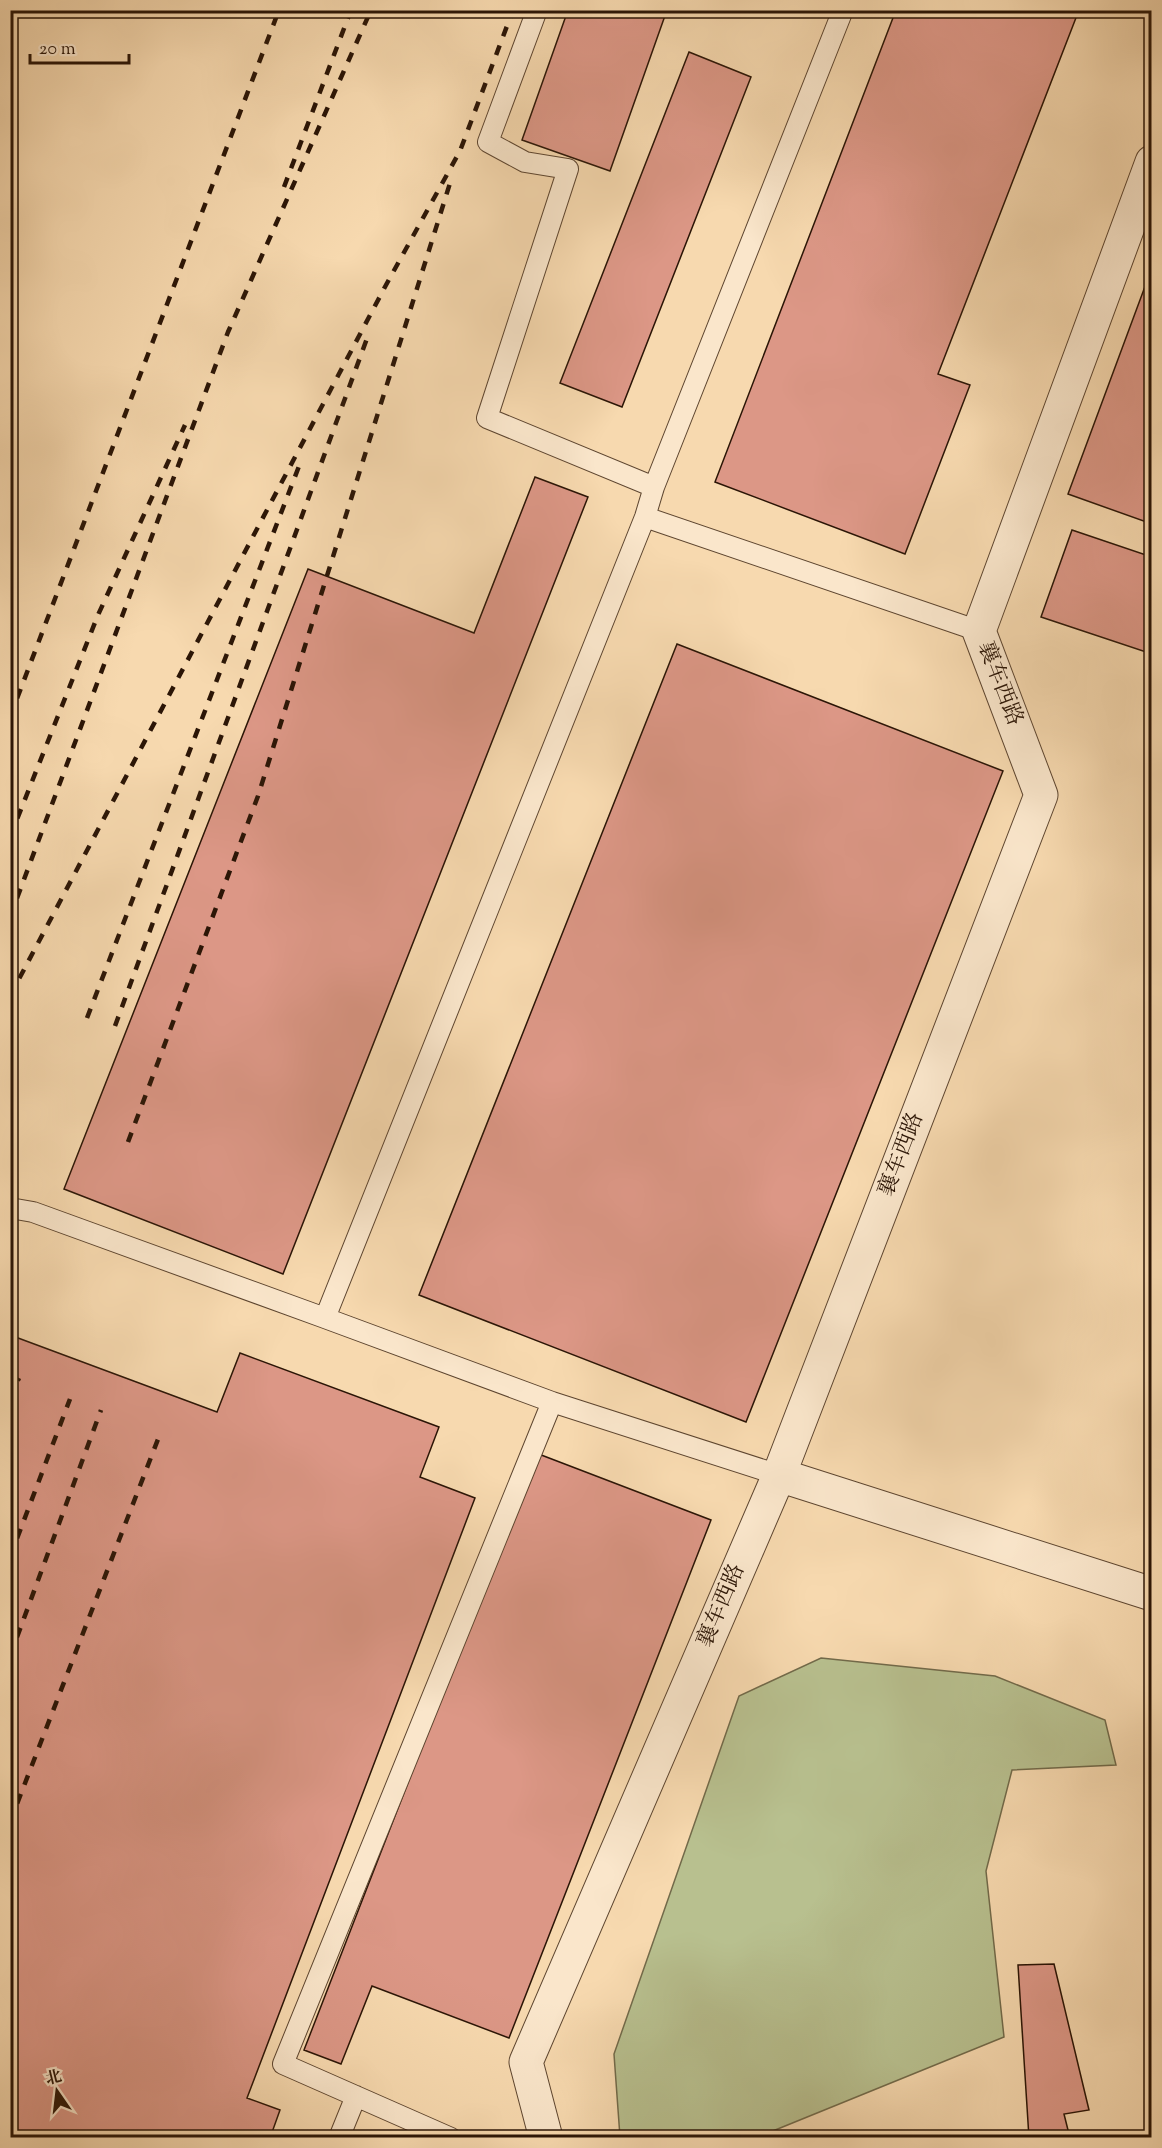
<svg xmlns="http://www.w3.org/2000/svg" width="1162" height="2148" viewBox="0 0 1162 2148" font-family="'Sorts Mill Goudy','Noto Serif SC',serif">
<rect width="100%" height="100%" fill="#f7d9af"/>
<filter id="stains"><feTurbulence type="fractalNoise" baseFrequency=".00333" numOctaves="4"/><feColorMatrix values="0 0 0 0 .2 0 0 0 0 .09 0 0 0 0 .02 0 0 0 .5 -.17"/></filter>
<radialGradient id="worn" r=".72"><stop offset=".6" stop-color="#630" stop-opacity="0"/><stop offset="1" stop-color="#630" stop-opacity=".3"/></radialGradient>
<path fill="#b8c08f" stroke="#726a4a" stroke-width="1.5" d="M 821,1658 L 995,1676 L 1105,1720 L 1116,1765 L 1012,1770 L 986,1871 L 1004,2037 L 758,2137 L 620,2137 L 614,2054 L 739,1696 Z"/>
<path fill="#dc9786" stroke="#2b1506" stroke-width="1.5" d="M 568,10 L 667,10 L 610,171 L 522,140 Z
M 896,10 L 1079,10 L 938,374 L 970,385 L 905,554 L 715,482 Z
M 689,52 L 751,77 L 622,407 L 560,383 Z
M 1150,273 L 1152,273 L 1152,524 L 1068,494 Z
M 535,477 L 588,497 L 283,1274 L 64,1189 L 308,569 L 474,633 Z
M 1072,530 L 1152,557 L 1152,654 L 1041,617 Z
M 677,644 L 1003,771 L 746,1422 L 419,1295 Z
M 10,1335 L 217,1412 L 240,1353 L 439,1427 L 420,1477 L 475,1498 L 247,2098 L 280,2110 L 270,2138 L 10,2138 Z
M 536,1453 L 711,1520 L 509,2038 L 372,1986 L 341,2064 L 304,2050 Z
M 1054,1964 L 1089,2110 L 1064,2114 L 1070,2138 L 1029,2138 L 1018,1965 Z"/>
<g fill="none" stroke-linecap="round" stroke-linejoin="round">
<g stroke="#5e4630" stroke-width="22">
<path id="lane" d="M 537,10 L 488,142 L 525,162 L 568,169 L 487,418 L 654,487
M 645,517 L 979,631
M 10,1208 L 33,1212 L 325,1318
M 552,1402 L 779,1475
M 339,2138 L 356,2096
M 451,2138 L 283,2064 L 552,1402 L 325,1318 L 645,517 L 654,487 L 843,10"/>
</g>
<g stroke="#5e4630" stroke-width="35">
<path id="street" d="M 779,1475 L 1152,1594
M 546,2138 L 526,2062 L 779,1475 L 1041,795 L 979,631 L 1152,162"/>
</g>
<use href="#lane" stroke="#fae6cb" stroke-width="20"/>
<use href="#street" stroke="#fae6cb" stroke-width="33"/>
<path stroke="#2b1506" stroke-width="4.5" stroke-dasharray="10 10" stroke-linecap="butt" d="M 284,187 L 351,10
M 10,717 L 279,10
M 10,837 L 98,615 L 185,425
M 10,917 L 228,332 L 371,10
M 10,996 L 386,285 L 460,151 L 513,10
M 87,1018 L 301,461
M 115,1026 L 369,333
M 128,1142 L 258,796 L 451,180
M 10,1399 L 19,1378
M 10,1557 L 70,1399
M 10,1656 L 101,1410
M 10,1822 L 160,1434"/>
</g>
<g text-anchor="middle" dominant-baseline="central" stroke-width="4.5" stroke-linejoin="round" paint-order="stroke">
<g font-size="22" fill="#2b1506" stroke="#fae6cb">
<text transform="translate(999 684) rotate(69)">襄车西路</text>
<text transform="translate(902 1155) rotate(-69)">襄车西路</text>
<text transform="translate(722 1606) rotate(-67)">襄车西路</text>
</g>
</g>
<rect width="1162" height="2148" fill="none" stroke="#f7d9af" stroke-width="36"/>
<rect x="12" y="12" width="1138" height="2124" fill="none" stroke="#2b1506" stroke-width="3"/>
<rect x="18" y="18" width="1126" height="2112" fill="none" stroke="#2b1506" stroke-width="1.5"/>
<g transform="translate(57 2091) rotate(346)" stroke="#fae6cb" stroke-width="4.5" paint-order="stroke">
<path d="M0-4.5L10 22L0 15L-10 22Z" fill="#2b1506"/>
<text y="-9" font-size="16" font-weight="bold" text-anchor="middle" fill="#2b1506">北</text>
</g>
<path d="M30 54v9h99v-9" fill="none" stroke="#2b1506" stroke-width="3"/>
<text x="39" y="54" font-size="18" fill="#2b1506" stroke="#fae6cb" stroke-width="4.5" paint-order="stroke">20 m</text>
<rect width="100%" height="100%" filter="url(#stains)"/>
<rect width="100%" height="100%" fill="url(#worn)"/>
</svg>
